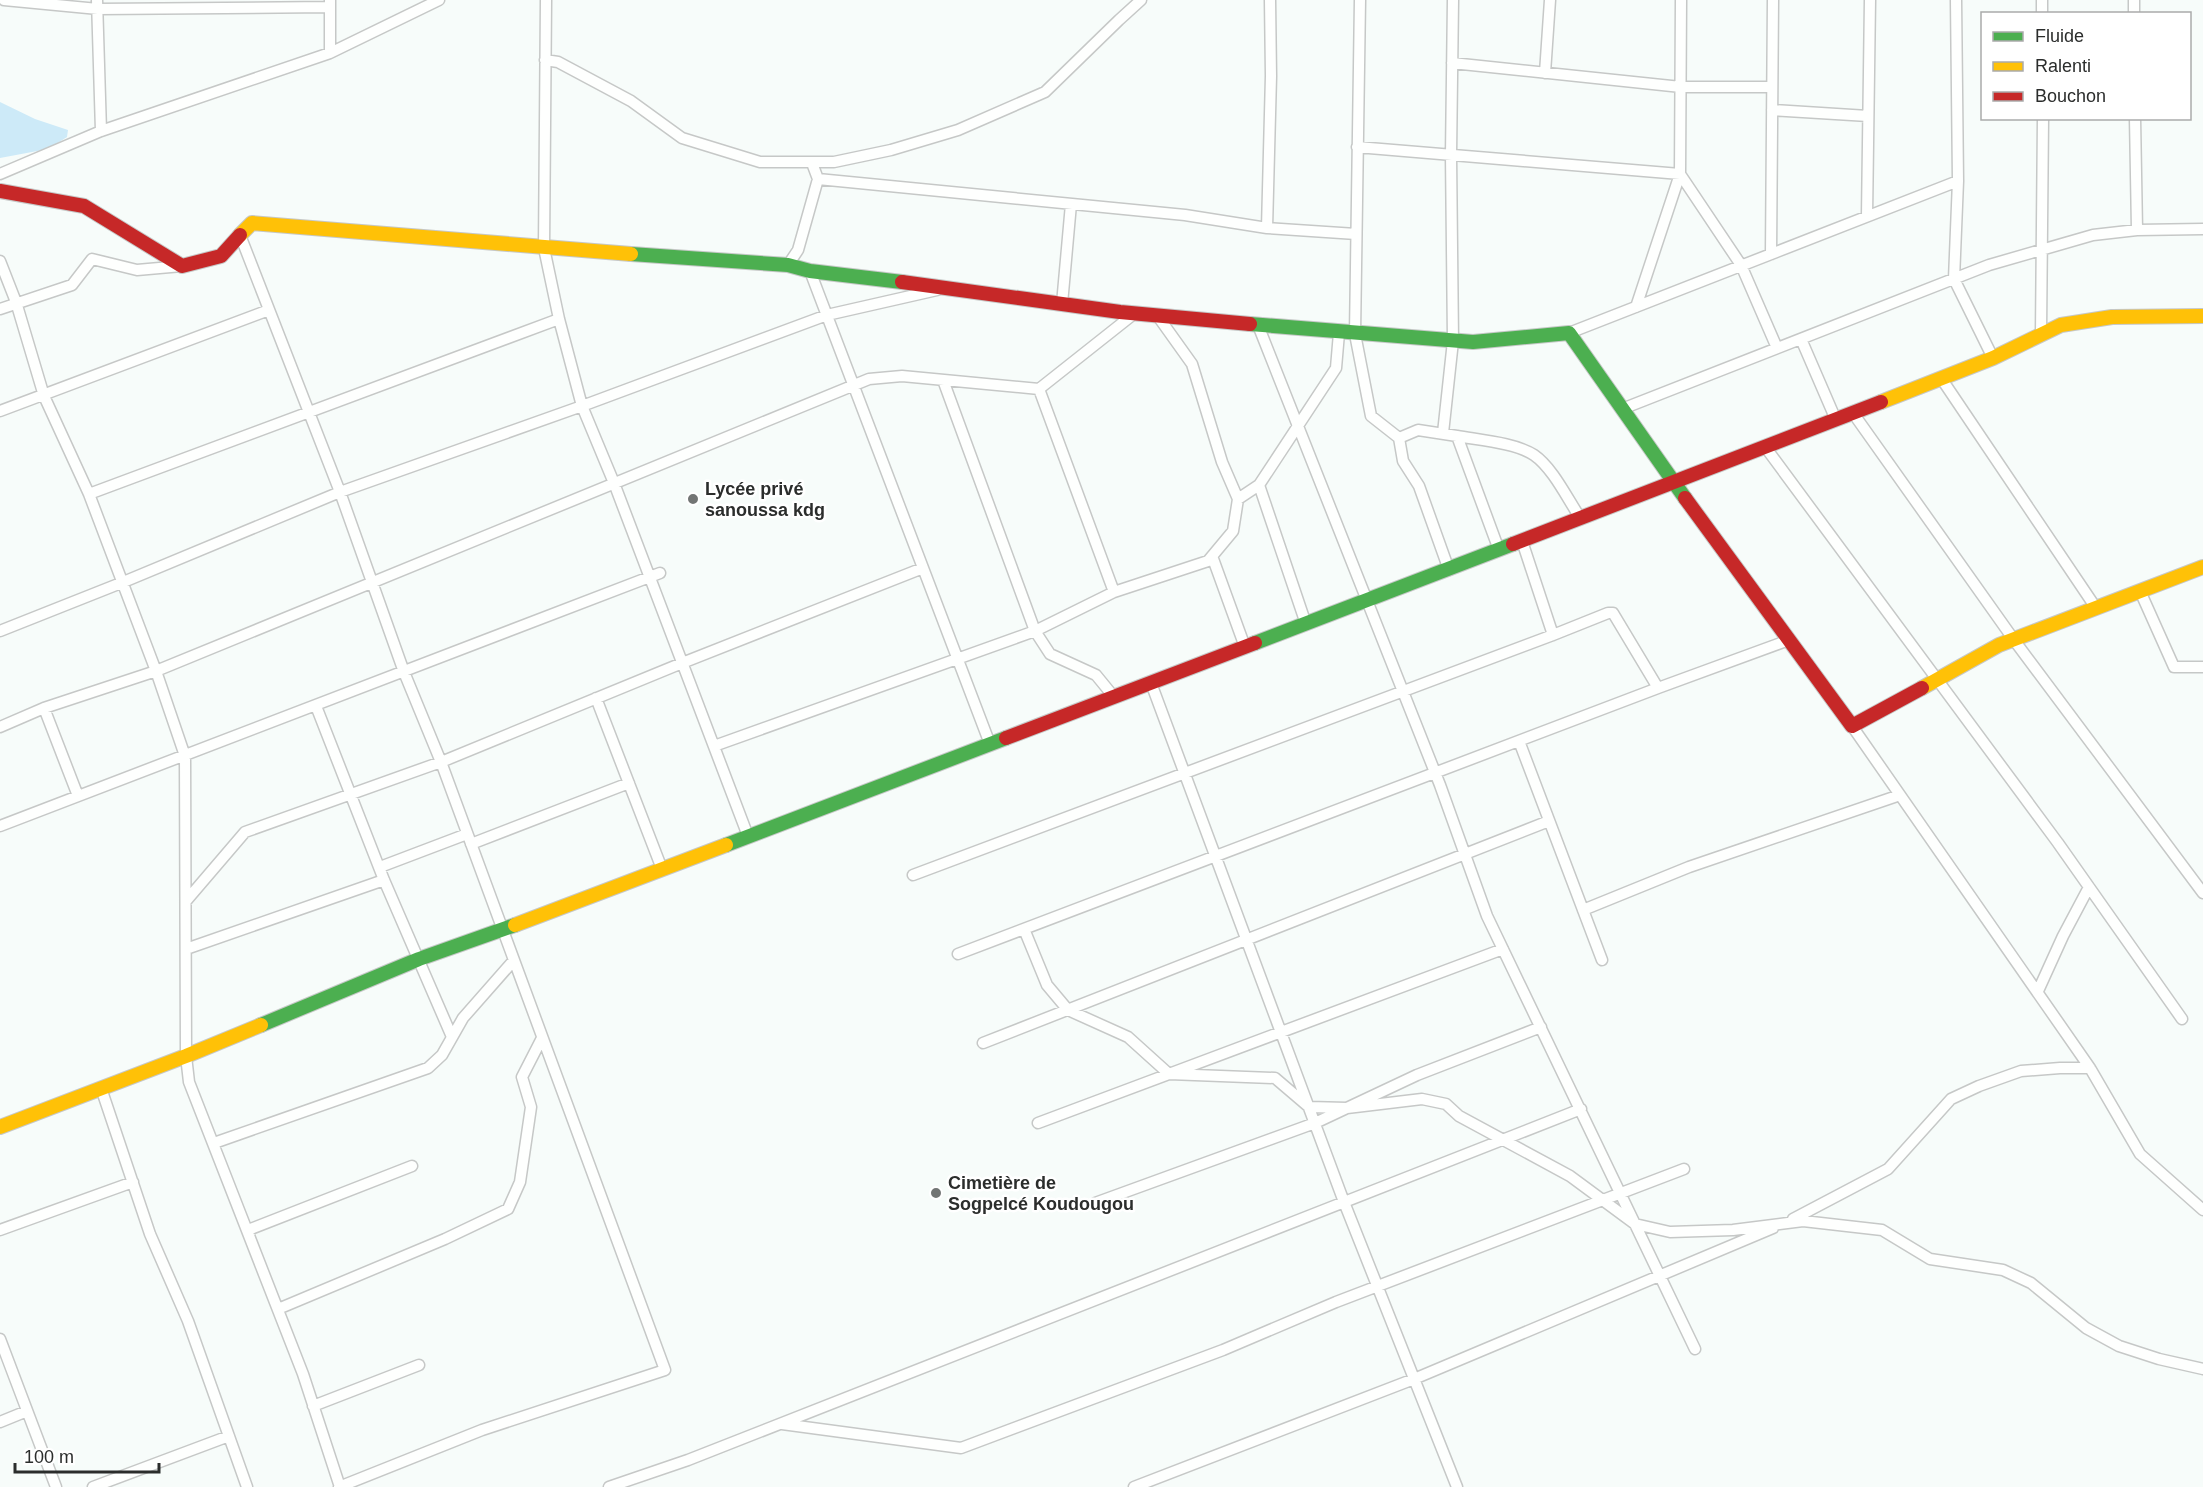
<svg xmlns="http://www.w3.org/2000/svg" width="2203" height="1487" viewBox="0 0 2203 1487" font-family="Arial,sans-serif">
<rect width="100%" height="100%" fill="#f7fcfa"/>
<path fill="#cdeaf8" d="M 0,102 L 35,119 L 68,130 L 67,137 L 48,149 L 0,158 Z"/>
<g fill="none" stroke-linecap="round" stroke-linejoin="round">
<g stroke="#c6c8c7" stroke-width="13">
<path id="street" d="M 4,0 L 98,9 L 330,7
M 97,0 L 101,131
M 330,0 L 330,53
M 546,0 L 544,248 L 559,319 L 582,406 L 614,483 L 748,836
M 1360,0 L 1355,334 L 1371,416 L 1399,438 L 1403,461 L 1419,486 L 1449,570
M 1956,0 L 1958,181 L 1954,279 L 1993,358
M 2042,0 L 2042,14
M 2134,0 L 2134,14
M 545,60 L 558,62 L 631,101 L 682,138 L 760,162 L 834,162 L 891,150 L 958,130 L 1045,92 L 1119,20 L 1141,0
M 1452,63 L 1681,87 L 1772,87
M 1545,73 L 1550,0
M 1772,110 L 1868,116
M 2135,118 L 2137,230
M 1357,147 L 1680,174 L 1741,265 L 1777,348
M 0,174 L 101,131 L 330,53 L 439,0
M 818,179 L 1185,215 L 1267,228 L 1356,234
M 1867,216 L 1870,0
M 1267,228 L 1271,76 L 1270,0
M 240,235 L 340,492 L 404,672 L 441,762 L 665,1370 L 482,1430 L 339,1487
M 1771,254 L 1773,0
M 0,261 L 16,302 L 44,396 L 89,494 L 156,671 L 185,756 L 186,1056 L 189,1082 L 303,1374 L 340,1487
M 788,265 L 798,250 L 818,179 L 812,163
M 810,271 L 990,744
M 1062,304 L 1071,204
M 1636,307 L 1680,174 L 1681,0
M 0,309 L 72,285 L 92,259 L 137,270 L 182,266
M 1258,325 L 1440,785 L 1487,916 L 1695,1349
M 1569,333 L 1958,181
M 2041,333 L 2043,118
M 1801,339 L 1836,420
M 1941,378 L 2096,608
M 943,380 L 1035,631 L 1050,654 L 1096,675 L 1114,697
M 1039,389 L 1135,313
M 1622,409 L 1989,265 L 2093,235 L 2137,230 L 2203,229
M 0,411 L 269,310
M 1853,413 L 2014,640 L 2203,893
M 1443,433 L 1453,341 L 1451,155 L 1453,0
M 1457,436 C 1479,440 1516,443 1534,455 C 1553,468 1568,500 1581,519
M 1399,438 L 1418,430 L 1457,436 L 1499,550
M 1766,448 L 2058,843 L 2182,1019
M 1259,485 L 1306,624
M 89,494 L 559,319
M 1238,499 L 1259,485 L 1336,368 L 1339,333
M 1522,541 L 1553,635
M 1212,556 L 1245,647
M 2140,591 L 2174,667 L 2203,667
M 0,631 L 121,583 L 340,492 L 582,406 L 827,315 L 937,290
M 1151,683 L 1344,1202 L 1457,1487
M 596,698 L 662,869
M 316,706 L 384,880 L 452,1037
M 44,708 L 78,796
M 1852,726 L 2090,1068 L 2140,1154 L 2203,1210
M 0,727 L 44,708 L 156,671 L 869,379 L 902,376 L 1039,389 L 1114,592
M 1519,741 L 1602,960
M 714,746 L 1035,631 L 1114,592 L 1208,561 L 1233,531 L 1238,499 L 1222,462 L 1192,364 L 1157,315
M 0,826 L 660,573
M 471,844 L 629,783
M 380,867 L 467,834
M 913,875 L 1553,635 L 1608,613 L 1613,613 L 1658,688 L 1789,640
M 186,901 L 245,832 L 441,762 L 682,663 L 923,568
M 1583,910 L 1689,867 L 1900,795
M 1024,929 L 1047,985 L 1068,1010 L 1128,1037 L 1169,1074 L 1275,1078 L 1309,1107 L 1347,1108 L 1422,1099 L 1446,1104 L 1459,1116 L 1570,1176 L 1635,1224 L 1670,1232 L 1733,1230 L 1803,1221 L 1882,1230 L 1930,1259 L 2003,1270 L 2031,1283 L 2086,1328 L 2119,1346 L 2159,1359 L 2203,1369
M 186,949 L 384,880
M 958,954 L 1658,688
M 2038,991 L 2063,936 L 2089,887
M 983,1043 L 1549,821
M 101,1088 L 150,1234 L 188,1321 L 247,1487
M 1038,1123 L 1503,949
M 214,1143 L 428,1068 L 442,1055 L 463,1018 L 514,960
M 1095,1203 L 1315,1123 L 1417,1075 L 1541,1027
M 1793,1219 L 1888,1169 L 1951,1099 L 1979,1086 L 2021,1071 L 2060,1068 L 2090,1068
M 0,1230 L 133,1182
M 248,1230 L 412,1166
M 278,1309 L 445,1239 L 508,1209 L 520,1182 L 531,1107 L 522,1077 L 542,1038
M 0,1339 L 56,1487
M 313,1406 L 419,1365
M 0,1422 L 27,1411
M 782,1424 L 961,1448 L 1223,1350 L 1336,1302 L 1684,1169
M 93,1487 L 229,1436
M 609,1487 L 688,1460 L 1581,1109
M 1134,1487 L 1414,1379 L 1773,1228"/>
</g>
<g stroke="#c6c8c7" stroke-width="16">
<path id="fast" d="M 631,254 L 788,265 L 810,271 L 902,282
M 1250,324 L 1473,342 L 1569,333 L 1685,498
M 1255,643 L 1513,544
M 726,845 L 1006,738
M 261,1025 L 419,959 L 515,925"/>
</g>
<g stroke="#c6c8c7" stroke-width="16">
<path id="slow" d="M 240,235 L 252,223 L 631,254
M 1881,402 L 1993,358 L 2061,325 L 2112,317 L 2203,316
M 1922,688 L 1999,645 L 2203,567
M 515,925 L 726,845
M 0,1127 L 186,1056 L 261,1025"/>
</g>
<g stroke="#c6c8c7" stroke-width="16">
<path id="jam" d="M 0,191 L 84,206 L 182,266 L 221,256 L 240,235
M 902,282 L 1120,312 L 1250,324
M 1685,498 L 1852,726 L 1922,688
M 1513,544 L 1881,402
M 1006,738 L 1255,643"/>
</g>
<use href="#street" stroke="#fefffe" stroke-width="10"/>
<use href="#fast" stroke="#4caf50" stroke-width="14"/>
<use href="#slow" stroke="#ffc107" stroke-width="14"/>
<use href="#jam" stroke="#c62828" stroke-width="14"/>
</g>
<g fill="#727574" stroke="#fff" stroke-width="2">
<circle cx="693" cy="499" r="6"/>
<circle cx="936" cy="1193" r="6"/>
</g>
<g text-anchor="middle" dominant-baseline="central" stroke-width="5" stroke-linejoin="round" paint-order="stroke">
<g font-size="18" font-weight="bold" fill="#2b2d2c" stroke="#fff" text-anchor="start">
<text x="705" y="489">Lycée privé<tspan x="705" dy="21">sanoussa kdg</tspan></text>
<text x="948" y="1183">Cimetière de<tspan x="948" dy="21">Sogpelcé Koudougou</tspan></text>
</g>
</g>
<rect x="1981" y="12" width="210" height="108" fill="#ffffff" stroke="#aaabab" stroke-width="1.5"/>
<rect x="1993" y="32" width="30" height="9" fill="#4caf50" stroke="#aaabab" stroke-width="1.5"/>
<text x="2035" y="42" font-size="18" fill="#2b2d2c">Fluide</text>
<rect x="1993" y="62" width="30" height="9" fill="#ffc107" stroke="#aaabab" stroke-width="1.5"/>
<text x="2035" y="72" font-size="18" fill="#2b2d2c">Ralenti</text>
<rect x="1993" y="92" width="30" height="9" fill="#c62828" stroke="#aaabab" stroke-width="1.5"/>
<text x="2035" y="102" font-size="18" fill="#2b2d2c">Bouchon</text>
<path d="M15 1463v9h144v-9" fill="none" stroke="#2b2d2c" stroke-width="3"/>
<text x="24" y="1463" font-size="18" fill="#2b2d2c" stroke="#ffffff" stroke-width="4.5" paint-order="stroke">100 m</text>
</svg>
